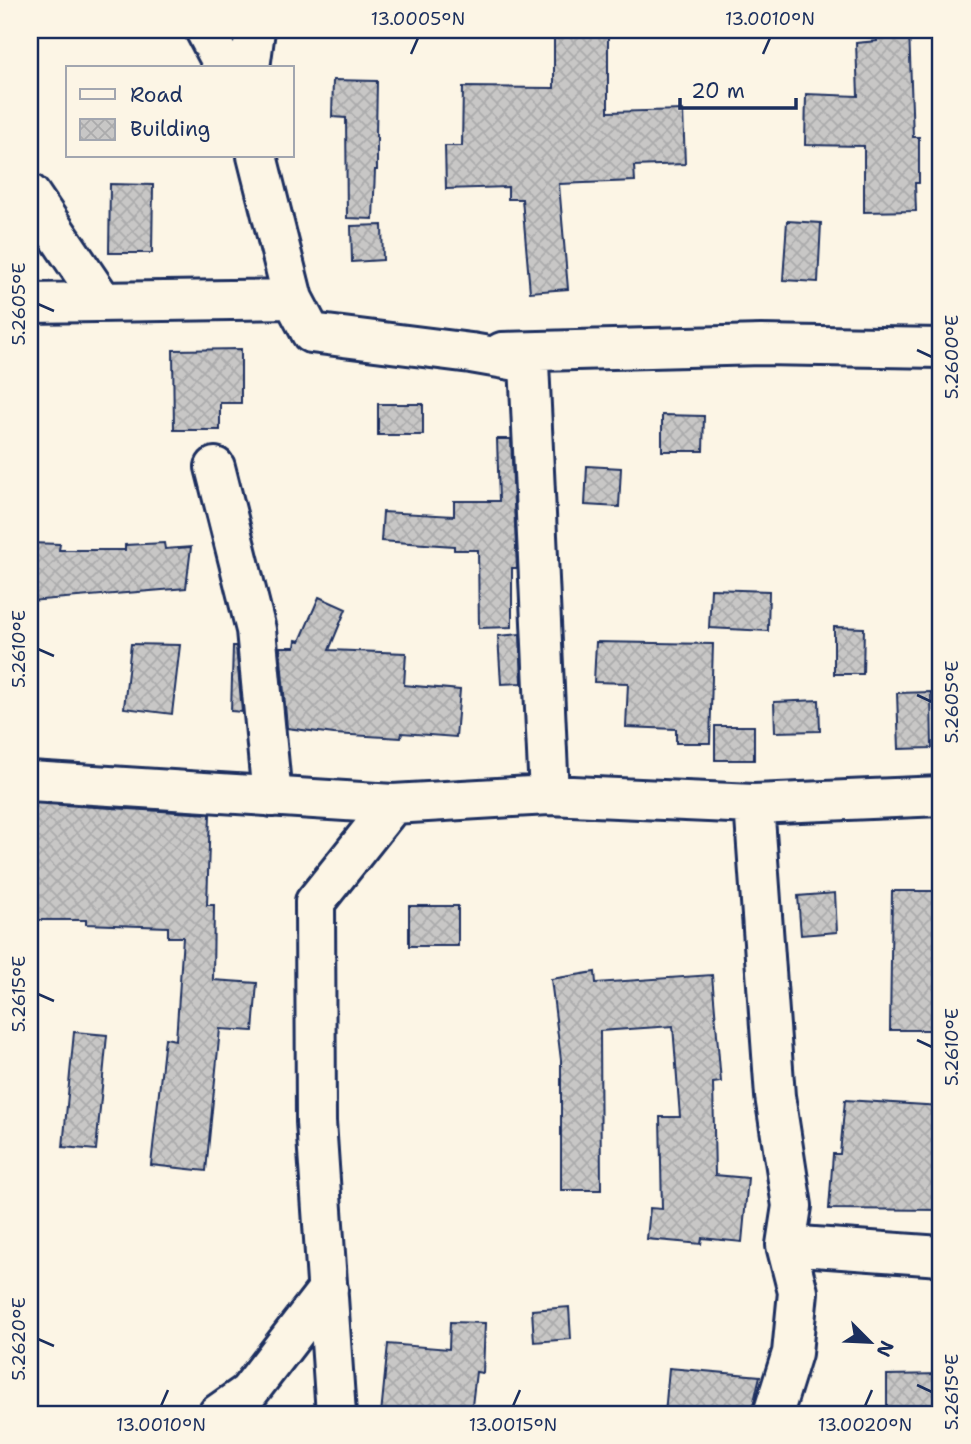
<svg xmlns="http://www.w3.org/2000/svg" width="971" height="1444" viewBox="0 0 971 1444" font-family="'Shantell Sans',sans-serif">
<defs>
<pattern id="building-cross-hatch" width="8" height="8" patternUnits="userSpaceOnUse" patternTransform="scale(1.75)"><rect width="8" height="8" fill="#c8c7c6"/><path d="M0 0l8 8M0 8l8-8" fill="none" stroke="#ababac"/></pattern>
</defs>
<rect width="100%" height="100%" fill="#fcf5e5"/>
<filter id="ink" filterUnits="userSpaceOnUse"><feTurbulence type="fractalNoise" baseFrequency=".0143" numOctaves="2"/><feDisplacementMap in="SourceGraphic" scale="14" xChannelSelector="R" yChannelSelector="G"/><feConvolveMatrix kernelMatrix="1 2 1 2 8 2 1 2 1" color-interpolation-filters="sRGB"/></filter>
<g filter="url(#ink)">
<path fill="url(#building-cross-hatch)" stroke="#1b2f5e" stroke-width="2" d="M 554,30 L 608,30 L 608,112 L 683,110 L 685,164 L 634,166 L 635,181 L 559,184 L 568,289 L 530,292 L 522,199 L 508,199 L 508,187 L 446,189 L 445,146 L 462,146 L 463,87 L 554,88 Z
M 876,30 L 909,30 L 913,137 L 919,137 L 919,183 L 915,183 L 916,211 L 864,212 L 864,146 L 805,145 L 806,94 L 858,96 L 856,43 L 877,41 Z
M 333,80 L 377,81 L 376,136 L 377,136 L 377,170 L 375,170 L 373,219 L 347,218 L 346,118 L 332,117 Z
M 110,184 L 153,185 L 152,253 L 109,253 Z
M 787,221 L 821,223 L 818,282 L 783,280 Z
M 382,225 L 383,260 L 352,262 L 351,226 Z
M 241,349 L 241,403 L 220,403 L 220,430 L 174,430 L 173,350 Z
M 378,404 L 423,404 L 423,435 L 378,435 Z
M 662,415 L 704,416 L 703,451 L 662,451 Z
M 497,439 L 511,439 L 517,568 L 512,568 L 512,627 L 479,628 L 478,550 L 454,550 L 454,546 L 381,541 L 383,512 L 454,516 L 454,501 L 499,501 Z
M 587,466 L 621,468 L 619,507 L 585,505 Z
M 30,543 L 60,544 L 59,550 L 125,550 L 125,545 L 164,543 L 165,549 L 191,547 L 186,588 L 30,601 Z
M 711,589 L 769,591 L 768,631 L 709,628 Z
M 319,597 L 346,609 L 329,650 L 406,653 L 404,685 L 460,690 L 456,737 L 402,733 L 401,738 L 334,734 L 287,728 L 280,647 L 295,647 L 296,640 L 300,641 Z
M 834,627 L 864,628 L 863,674 L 834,674 Z
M 520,634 L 522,683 L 501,684 L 498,636 Z
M 596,642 L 713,644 L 710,743 L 676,743 L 676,729 L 626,727 L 628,683 L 594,682 Z
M 131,644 L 180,645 L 172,714 L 124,708 Z
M 233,646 L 236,646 L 242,712 L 231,711 Z
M 931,692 L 932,748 L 899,749 L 897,693 Z
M 819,700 L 820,731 L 775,732 L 774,702 Z
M 715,726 L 754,726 L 754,760 L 715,760 Z
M 30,803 L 210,814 L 207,905 L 214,905 L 213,980 L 257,983 L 253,1031 L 220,1029 L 206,1171 L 151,1165 L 165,1038 L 176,1040 L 183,937 L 168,937 L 168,927 L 86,924 L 86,920 L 30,920 Z
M 892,891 L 941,891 L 941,1030 L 890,1030 Z
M 835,893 L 837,932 L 801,935 L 798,896 Z
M 409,906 L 458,906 L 458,946 L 409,946 Z
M 595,972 L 596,983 L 712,975 L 721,1082 L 713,1083 L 715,1175 L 748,1178 L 742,1242 L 702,1238 L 701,1244 L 647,1239 L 650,1208 L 662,1209 L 660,1117 L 680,1117 L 673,1026 L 600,1031 L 601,1190 L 561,1190 L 561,1060 L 551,979 Z
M 74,1032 L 107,1035 L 96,1150 L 63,1147 Z
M 845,1100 L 941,1106 L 941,1210 L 829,1209 L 833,1154 L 840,1154 Z
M 569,1307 L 571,1339 L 534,1342 L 532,1310 Z
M 450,1322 L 485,1323 L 483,1373 L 476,1372 L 471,1414 L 381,1414 L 388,1344 L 449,1349 Z
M 669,1368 L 760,1376 L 752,1410 L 701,1407 L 700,1414 L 665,1414 Z
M 941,1374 L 941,1414 L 887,1414 L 887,1375 Z"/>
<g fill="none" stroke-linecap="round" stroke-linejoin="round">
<g stroke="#1b2f5e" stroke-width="44">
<path id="minor" d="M 205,30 L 225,68
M 250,68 L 255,30
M 257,156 L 293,299 L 311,333 L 471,353 L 529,363 L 549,795 L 393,804 L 315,902 L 316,1122 L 336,1414
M 30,194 L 103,302
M 30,303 L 293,299
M 502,352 L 761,345 L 941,348
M 215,467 L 256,630 L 272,797
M 30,781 L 393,804
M 549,795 L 754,804 L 941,796
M 754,804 L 775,1096 L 792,1206 L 786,1245 L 798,1292 L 792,1353 L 773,1414
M 786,1245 L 941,1256
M 218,1414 L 248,1393 L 328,1289"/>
</g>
<use href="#minor" stroke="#fcf5e5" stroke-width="38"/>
</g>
</g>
<path fill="none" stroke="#1b2f5e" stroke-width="2.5" d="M 411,54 L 418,38M 763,54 L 770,38M 38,304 L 54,311M 917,350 L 932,357M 38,649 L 54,656M 917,695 L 932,702M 38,994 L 54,1001M 917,1040 L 932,1047M 38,1339 L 54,1346M 917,1385 L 932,1392M 161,1406 L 168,1390M 513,1406 L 520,1390M 865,1406 L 872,1390"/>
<rect width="971" height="1444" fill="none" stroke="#fcf5e5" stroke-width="77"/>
<rect x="66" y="66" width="228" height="91" fill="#fcf5e5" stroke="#a2a6af" stroke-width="2"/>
<rect x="80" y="89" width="35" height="10" fill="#fcf5e5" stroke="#a2a6af" stroke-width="2"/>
<text x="130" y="102" font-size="21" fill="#1b2f5e">Road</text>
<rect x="80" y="119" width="35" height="21" fill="url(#building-cross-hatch)" stroke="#a2a6af" stroke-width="2"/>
<text x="130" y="136" font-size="21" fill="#1b2f5e">Building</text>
<g transform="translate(870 1342) rotate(114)" stroke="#fcf5e5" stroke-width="5" paint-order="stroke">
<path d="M0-5L12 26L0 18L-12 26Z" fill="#1b2f5e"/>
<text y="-10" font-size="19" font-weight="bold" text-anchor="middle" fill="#1b2f5e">N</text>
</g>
<path d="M680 98v10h116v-10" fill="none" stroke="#1b2f5e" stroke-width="3.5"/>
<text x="691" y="98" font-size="21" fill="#1b2f5e" stroke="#fcf5e5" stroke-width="5" paint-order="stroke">20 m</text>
<rect x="38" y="38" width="894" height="1368" fill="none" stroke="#1b2f5e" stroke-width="2.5"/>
<g font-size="18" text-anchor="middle" fill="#1b2f5e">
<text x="418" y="25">13.0005°N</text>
<text x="770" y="25">13.0010°N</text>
<text transform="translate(19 304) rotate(-90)" y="6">5.2605°E</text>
<text transform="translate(952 357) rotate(-90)" y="6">5.2600°E</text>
<text transform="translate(19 649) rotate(-90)" y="6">5.2610°E</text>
<text transform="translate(952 702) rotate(-90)" y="6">5.2605°E</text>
<text transform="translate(19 994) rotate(-90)" y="6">5.2615°E</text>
<text transform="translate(952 1047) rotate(-90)" y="6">5.2610°E</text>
<text transform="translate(19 1339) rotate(-90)" y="6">5.2620°E</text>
<text transform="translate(952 1392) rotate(-90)" y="6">5.2615°E</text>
<text x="161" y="1431">13.0010°N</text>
<text x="513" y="1431">13.0015°N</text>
<text x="865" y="1431">13.0020°N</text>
</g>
</svg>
